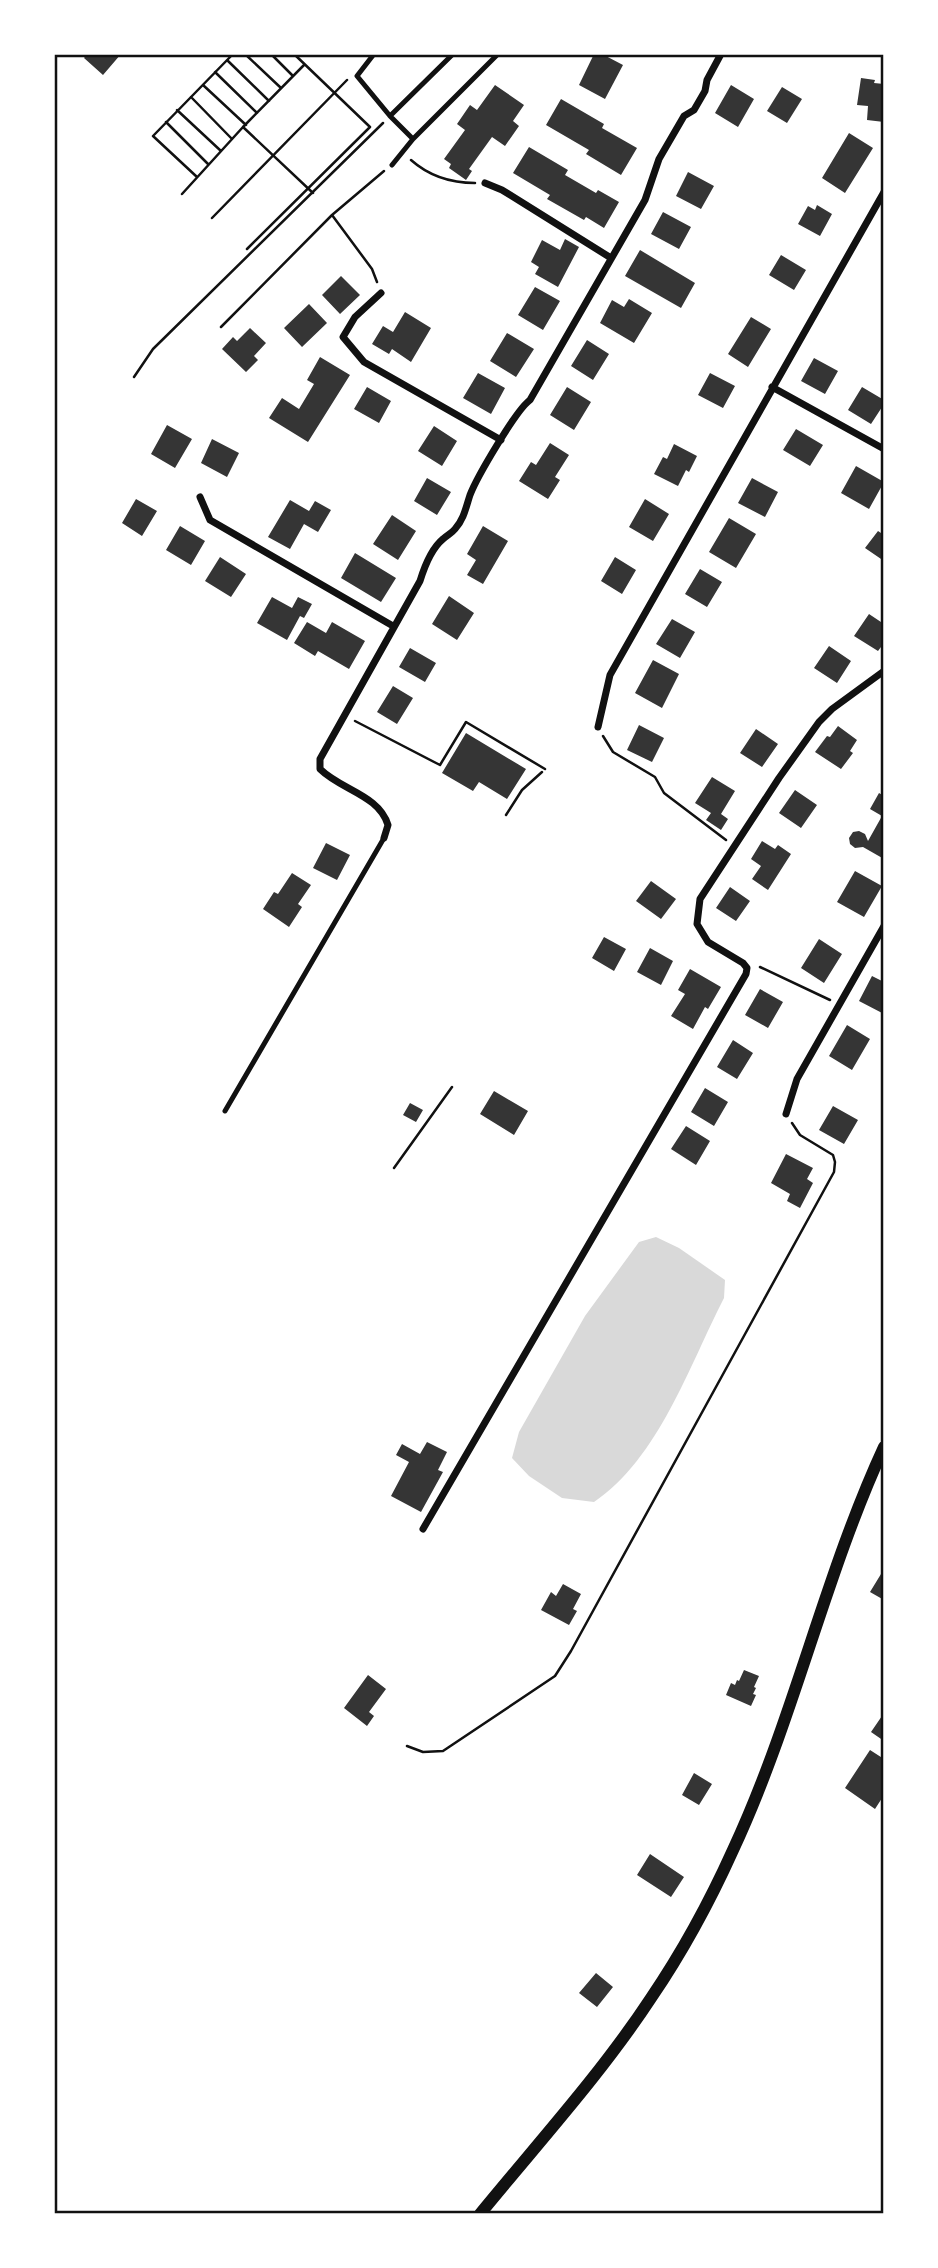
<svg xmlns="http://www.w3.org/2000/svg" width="938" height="2268" viewBox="0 0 938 2268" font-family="Merriweather,serif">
<rect width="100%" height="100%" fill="#fff"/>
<path fill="#d9d9d9" d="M 656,1237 L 679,1248 L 725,1280 L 724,1298 C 689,1366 659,1458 594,1502 L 562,1498 L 529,1476 L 512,1458 L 519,1432 L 585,1316 L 639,1242 Z"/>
<path fill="#353535" d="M 87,54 L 121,54 L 103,75 L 84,58 Z
M 594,54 L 602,54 L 623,65 L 605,99 L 579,85 Z
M 861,78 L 875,80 L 874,83 L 884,84 L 884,122 L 867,120 L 868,106 L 857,105 Z
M 495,85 L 524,105 L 513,121 L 519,126 L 505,146 L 492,137 L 469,169 L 472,171 L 466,180 L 449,168 L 451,164 L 444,159 L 465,130 L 457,124 L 470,105 L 477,110 Z
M 731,85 L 754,99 L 738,127 L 715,113 Z
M 782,87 L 802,99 L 787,123 L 767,111 Z
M 561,99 L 604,124 L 602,128 L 637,148 L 621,175 L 586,154 L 589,150 L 546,125 Z
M 849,133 L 873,148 L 845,193 L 822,178 Z
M 529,147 L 568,170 L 565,175 L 596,193 L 598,190 L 619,202 L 604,228 L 586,217 L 584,220 L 547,199 L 550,195 L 513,173 Z
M 688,172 L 714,186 L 701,209 L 676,196 Z
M 817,205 L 832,214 L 820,236 L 798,224 L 808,206 L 815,210 Z
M 663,212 L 691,227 L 679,249 L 651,234 Z
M 565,239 L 579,247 L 558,287 L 535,274 L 539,267 L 531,262 L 542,240 L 560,250 Z
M 640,250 L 695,283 L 681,308 L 625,276 Z
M 781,255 L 806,270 L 794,290 L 769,275 Z
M 341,276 L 360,295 L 340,314 L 322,295 Z
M 535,287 L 560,301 L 543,330 L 518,315 Z
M 629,299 L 652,313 L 634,343 L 600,323 L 612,300 L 624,307 Z
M 309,304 L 327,323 L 302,347 L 284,328 Z
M 405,312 L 431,328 L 411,362 L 392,349 L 389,354 L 372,344 L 383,326 L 393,332 Z
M 751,317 L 771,329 L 748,367 L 728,354 Z
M 250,328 L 266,343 L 254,356 L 258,360 L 246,372 L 222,349 L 233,337 L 237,341 Z
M 507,333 L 534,349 L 516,377 L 490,361 Z
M 587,340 L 609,354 L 593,380 L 571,366 Z
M 320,357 L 350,375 L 308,442 L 269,418 L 282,398 L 299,409 L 314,384 L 307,380 Z
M 814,358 L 838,371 L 825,394 L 801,381 Z
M 478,373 L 505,388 L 491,414 L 463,398 Z
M 710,373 L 735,386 L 723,408 L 698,395 Z
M 367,387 L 391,401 L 379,423 L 354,409 Z
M 567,387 L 591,402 L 574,430 L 550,415 Z
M 862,387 L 884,400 L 884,404 L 871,424 L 848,410 Z
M 167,425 L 192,439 L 175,468 L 151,454 Z
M 434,426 L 457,441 L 442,466 L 418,451 Z
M 796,429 L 823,445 L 810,466 L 783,450 Z
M 212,439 L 239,453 L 227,477 L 201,463 Z
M 550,443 L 569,455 L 555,477 L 560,480 L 548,499 L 519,481 L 531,462 L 536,465 Z
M 674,444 L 697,456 L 689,472 L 686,470 L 678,486 L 654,474 L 663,457 L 667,459 Z
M 856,466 L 884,482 L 869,509 L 841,493 Z
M 427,478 L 451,492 L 437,515 L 414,501 Z
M 752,478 L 778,492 L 765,517 L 738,503 Z
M 136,499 L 157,511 L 142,536 L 122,523 Z
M 645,499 L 669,514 L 653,541 L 629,527 Z
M 290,500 L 309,511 L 315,501 L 331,510 L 318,532 L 304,524 L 290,549 L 268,537 Z
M 392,515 L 416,531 L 398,560 L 373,544 Z
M 729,518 L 756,534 L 736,568 L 709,552 Z
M 180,526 L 205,541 L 191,565 L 166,550 Z
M 483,526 L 508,541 L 483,584 L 467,575 L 476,560 L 467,554 Z
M 878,531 L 884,535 L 884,561 L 865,548 Z
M 355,553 L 396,578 L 381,602 L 341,578 Z
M 220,557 L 246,574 L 231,597 L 205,581 Z
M 615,557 L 636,570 L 622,594 L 601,581 Z
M 700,569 L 722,582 L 707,607 L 685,594 Z
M 449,596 L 474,613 L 457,640 L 432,624 Z
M 272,597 L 292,608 L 298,597 L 312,604 L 304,618 L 300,616 L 287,640 L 257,623 Z
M 869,614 L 884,624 L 884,643 L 878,651 L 854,636 Z
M 672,619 L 695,632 L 680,658 L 656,644 Z
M 307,622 L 326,633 L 332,622 L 365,641 L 349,669 L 318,651 L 315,656 L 294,643 Z
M 829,646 L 851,661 L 837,683 L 814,668 Z
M 410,648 L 436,663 L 425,682 L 399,667 Z
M 653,660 L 679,674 L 662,708 L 635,693 Z
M 393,686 L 413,698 L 397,724 L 377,712 Z
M 639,725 L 664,738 L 652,762 L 627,750 Z
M 838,726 L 857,740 L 850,751 L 853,753 L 841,769 L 815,752 L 827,736 L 830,737 Z
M 756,729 L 778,744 L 762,767 L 740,753 Z
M 466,733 L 526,769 L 507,799 L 479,782 L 473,791 L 442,773 Z
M 712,777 L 735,791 L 721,814 L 728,819 L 721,830 L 706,820 L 711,813 L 695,803 Z
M 795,790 L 817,805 L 801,828 L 779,813 Z
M 879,793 L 884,796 L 884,859 L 863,847 L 855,848 L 850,844 L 849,838 L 853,832 L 859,831 L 865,834 L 868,841 L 882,816 L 870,809 Z
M 762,841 L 775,849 L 778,845 L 791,854 L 768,890 L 752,879 L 761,866 L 751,859 Z
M 326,843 L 350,855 L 337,880 L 313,868 Z
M 855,871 L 882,886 L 864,917 L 837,902 Z
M 292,873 L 311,885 L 298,904 L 302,907 L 289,927 L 263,909 L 274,892 L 278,894 Z
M 651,881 L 676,899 L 661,919 L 636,901 Z
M 730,887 L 750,901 L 736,921 L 716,908 Z
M 604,937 L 626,949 L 614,971 L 592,958 Z
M 819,939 L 842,954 L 824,983 L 801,968 Z
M 650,948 L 673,961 L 661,985 L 637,972 Z
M 690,969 L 721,987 L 708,1009 L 705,1007 L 693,1029 L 671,1016 L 685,994 L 678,990 Z
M 872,976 L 884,982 L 884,1014 L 859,1001 Z
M 760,989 L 783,1002 L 768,1028 L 745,1015 Z
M 847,1025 L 870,1039 L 852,1070 L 829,1056 Z
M 733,1040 L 753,1053 L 737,1079 L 717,1067 Z
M 705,1088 L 728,1102 L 714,1126 L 691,1112 Z
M 494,1091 L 528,1111 L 514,1135 L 480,1114 Z
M 410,1103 L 423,1110 L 416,1122 L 403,1115 Z
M 833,1106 L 858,1120 L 844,1144 L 819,1130 Z
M 686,1126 L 710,1141 L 696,1165 L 671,1149 Z
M 786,1154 L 813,1168 L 807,1179 L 813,1183 L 800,1208 L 787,1201 L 790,1194 L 771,1183 Z
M 427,1442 L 447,1452 L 438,1470 L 443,1472 L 421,1512 L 391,1496 L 409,1462 L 396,1455 L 402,1444 L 420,1454 Z
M 881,1574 L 884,1576 L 884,1600 L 870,1592 Z
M 563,1584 L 581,1594 L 573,1609 L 577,1611 L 569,1625 L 541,1610 L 551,1592 L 556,1596 Z
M 744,1670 L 759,1676 L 754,1687 L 756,1688 L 753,1694 L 756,1695 L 751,1706 L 726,1695 L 731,1683 L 735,1685 L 737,1680 L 739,1681 Z
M 368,1675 L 386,1689 L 369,1712 L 374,1716 L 367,1726 L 344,1708 Z
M 884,1713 L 884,1741 L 871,1732 Z
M 870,1750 L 884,1759 L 884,1795 L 875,1809 L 845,1788 Z
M 694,1773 L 712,1784 L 699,1805 L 682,1795 Z
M 650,1854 L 684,1877 L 671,1897 L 637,1875 Z
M 596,1973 L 613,1987 L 597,2007 L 579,1993 Z"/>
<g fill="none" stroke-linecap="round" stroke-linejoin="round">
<path stroke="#111" stroke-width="2.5" d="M 245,54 L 281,88
M 271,54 L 293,76
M 227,60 L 269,101
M 215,72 L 257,113
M 203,85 L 246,125
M 191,97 L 232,139
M 177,110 L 221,151
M 166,122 L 208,164
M 243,127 L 304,65
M 411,160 C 429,176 451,183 475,183
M 197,177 L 153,136 L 233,54
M 182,194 L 243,127 L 313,193
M 332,215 L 372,269 L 377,282
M 212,218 L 347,80
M 247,249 L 370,127 L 294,54
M 221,327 L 332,215 L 384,171
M 134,377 L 153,349 L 383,123
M 355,721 L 440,765 L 466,722 L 545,769
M 603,736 L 613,752 L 655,777 L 664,793 L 726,840
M 506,815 L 522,790 L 542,772
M 760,967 L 830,1000
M 394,1168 L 452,1087
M 407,1746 L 423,1752 L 443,1751 L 555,1676 L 571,1651 L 834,1172 L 835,1162 L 833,1155 L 800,1135 L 792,1123"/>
<path stroke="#111" stroke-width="5" d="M 374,54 L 357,76 L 390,116 L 453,54
M 390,116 L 413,139 L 498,54
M 392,165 L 413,139
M 225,1111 L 384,838"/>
<path stroke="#111" stroke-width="7" d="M 485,183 L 502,190 L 611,258
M 381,293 L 355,317 L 343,337 L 364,362 L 501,440
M 772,387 L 884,449
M 200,497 L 210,520 L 393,626
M 598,727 L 610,675 L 884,192
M 384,838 L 388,825 C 379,795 341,790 320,769 L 320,759 L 420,581 C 424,568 432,548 443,539 C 447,535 452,533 455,529 C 464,519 466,507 470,495 C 477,477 516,410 530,400 L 645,200 L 659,159 L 684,116 L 694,110 L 705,91 L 707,80 L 721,54
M 786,1114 L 797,1079 L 884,926
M 423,1529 L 746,974 L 747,968 L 743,963 L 708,942 L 697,924 L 700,899 L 779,778 L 819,722 L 832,709 L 884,671"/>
<path stroke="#111" stroke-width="12" d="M 480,2214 C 538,2143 601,2074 651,1998 C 683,1951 710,1901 733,1850 C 794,1719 824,1577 884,1447"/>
</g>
<rect width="938" height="2268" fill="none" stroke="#ffffff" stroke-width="112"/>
<rect x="56" y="56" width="826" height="2156" fill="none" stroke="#111" stroke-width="2.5"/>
</svg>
